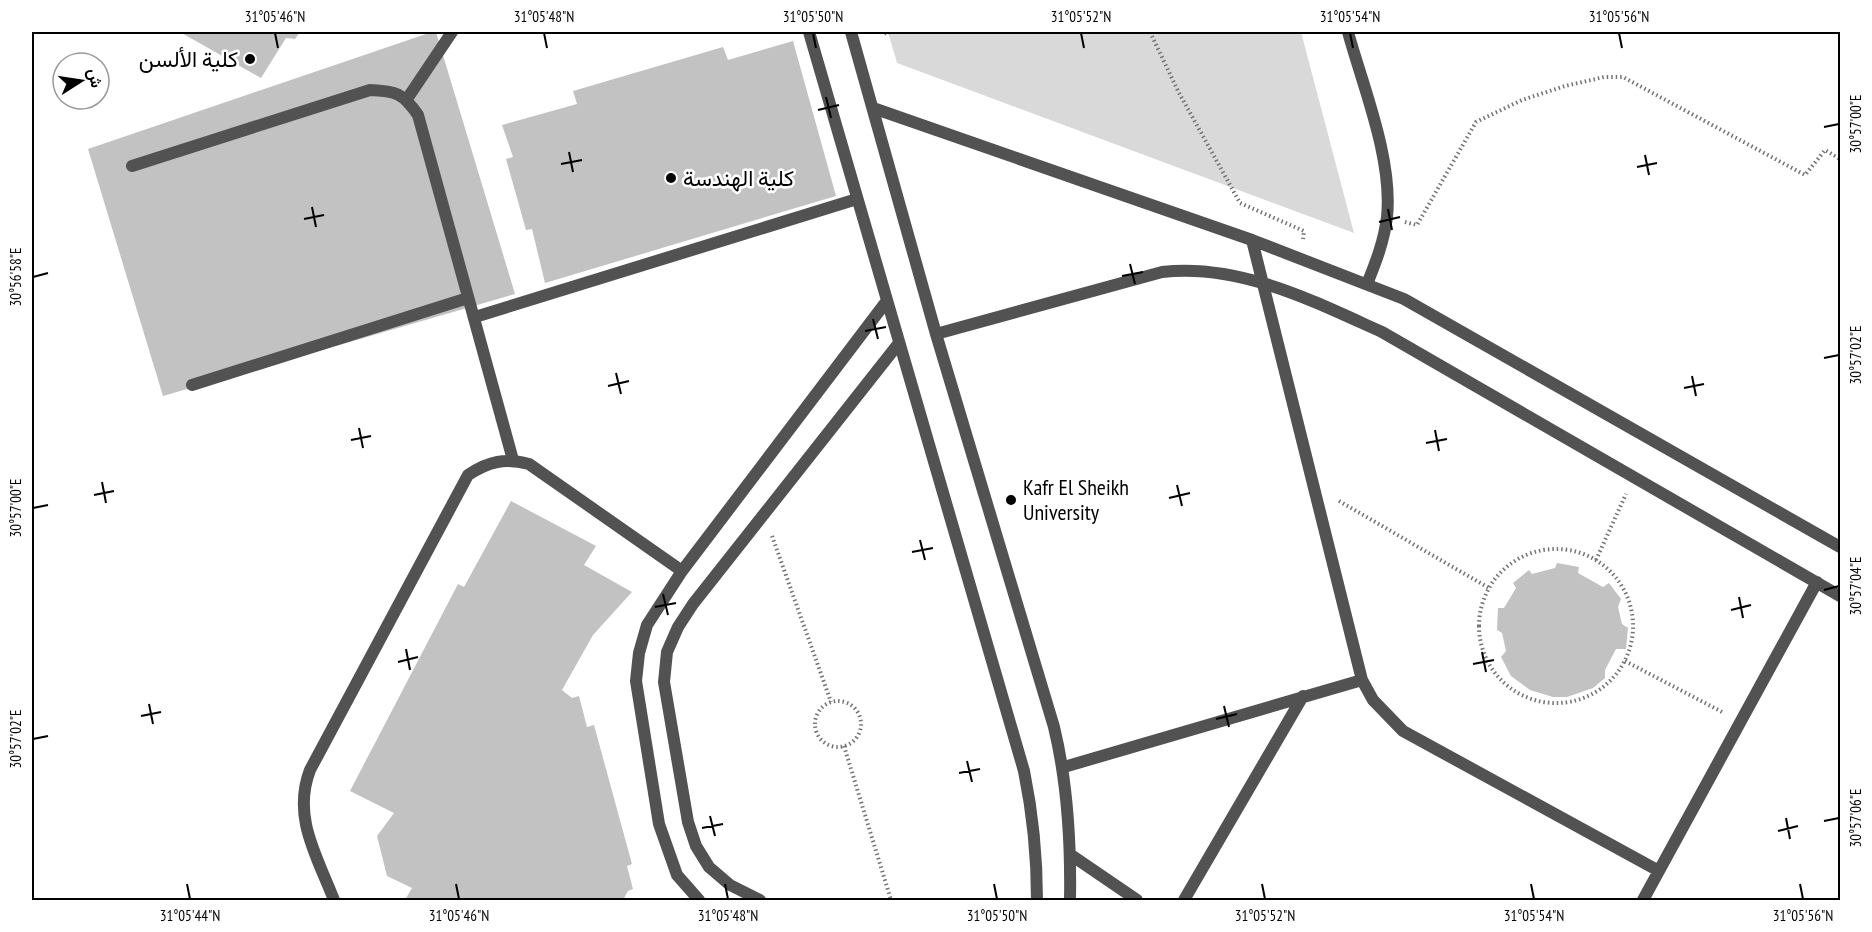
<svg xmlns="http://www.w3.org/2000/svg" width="1872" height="932" viewBox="0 0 1872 932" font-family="'PT Sans Narrow',Vazirmatn,sans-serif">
<rect width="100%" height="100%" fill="#fff"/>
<path fill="#d9d9d9" d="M 888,32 L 1301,32 L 1354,233 L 897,63 Z"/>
<path fill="#c2c2c2" d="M 180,32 L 300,32 L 295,39 L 286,38 L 261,78 Z
M 432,32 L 436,32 L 515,294 L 163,396 L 88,149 Z
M 793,41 L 836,196 L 545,283 L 532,229 L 526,230 L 506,159 L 513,157 L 502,125 L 577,104 L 573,91 L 723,47 L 728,60 Z
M 511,501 L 596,546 L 584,565 L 632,592 L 593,635 L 562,690 L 572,698 L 579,696 L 587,727 L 594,725 L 632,864 L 627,866 L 633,889 L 628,891 L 623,900 L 405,900 L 412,888 L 387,876 L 377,836 L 394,813 L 350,791 L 458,584 L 464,587 Z
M 1557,563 L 1579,567 L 1578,573 L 1603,587 L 1609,583 L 1621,599 L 1618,607 L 1622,624 L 1628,628 L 1626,649 L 1616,649 L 1605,670 L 1605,678 L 1593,688 L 1567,697 L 1553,697 L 1530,690 L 1511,676 L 1501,657 L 1506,651 L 1502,633 L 1497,630 L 1498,608 L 1504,608 L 1516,588 L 1513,583 L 1529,570 L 1532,574 L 1555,568 Z"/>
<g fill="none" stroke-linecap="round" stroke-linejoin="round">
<path stroke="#747474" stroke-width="4" stroke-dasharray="1.5 3" stroke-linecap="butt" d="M 882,32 L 882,34 L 891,32
M 1150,32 L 1178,91 L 1240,203 L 1304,231 L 1303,239
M 1405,222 L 1417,225 L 1476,122 L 1522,100 L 1565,86 L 1604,77 L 1623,77 L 1805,175 L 1825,150 L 1840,159
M 1339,501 L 1489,588
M 772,536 L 831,702
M1479 626a77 77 0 1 1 154 0a77 77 0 1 1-154 0Z
M 1596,560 L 1626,494
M 1625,661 L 1724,713
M815 724a23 23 0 1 1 46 0a23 23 0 1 1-46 0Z
M 844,746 L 891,900"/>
<path stroke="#525252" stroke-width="12" d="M 809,32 L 1024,771 C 1033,815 1037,856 1037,900
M 851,32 L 936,334 L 1054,727 C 1068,785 1071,841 1070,900
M 1348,32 C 1363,87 1393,159 1387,217 C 1384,241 1376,262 1367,284
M 407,99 L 452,32
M 873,108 L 1252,240 L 1404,299 L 1840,547
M 132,166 L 370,90 C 396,91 403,93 418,115 L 513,460
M 1252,240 L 1362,680 L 1373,700 L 1403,731 L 1659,871
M 475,317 L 857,199
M 936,334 L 1162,272 C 1239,263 1313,301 1382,332 L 1840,596
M 192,385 L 468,298
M 1064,767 L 1362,680
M 1071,855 L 1137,900
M 334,900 C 317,856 292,817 310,770 L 468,475 C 489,461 505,458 529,464 L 682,571
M 699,900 L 677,875 L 659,824 L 636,681 L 639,653 L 647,625 L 682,571 L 886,302
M 760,900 L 730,885 L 709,867 L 696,846 L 688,822 L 664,682 L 667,652 L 678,627 L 693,604 L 899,343
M 1184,900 L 1303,696
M 1643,900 L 1817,582"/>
</g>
<path fill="none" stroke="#000" stroke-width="2" d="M 275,33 L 278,48M 544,33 L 547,48M 813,33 L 816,48M 1081,33 L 1084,48M 1350,33 L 1353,48M 1619,33 L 1622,48M 826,97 L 831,118M 818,110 L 839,105M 1824,127 L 1839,124M 569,152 L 573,172M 1645,155 L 1649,175M 561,164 L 582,160M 1637,167 L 1657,163M 312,207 L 316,227M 1388,209 L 1392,230M 304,219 L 324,215M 1379,222 L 1400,217M 1130,264 L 1135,284M 1122,276 L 1143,272M 33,277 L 48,273M 873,319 L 878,339M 865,331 L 886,327M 1824,358 L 1839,355M 616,373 L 621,394M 1692,376 L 1696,396M 608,386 L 629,381M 1684,388 L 1704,384M 359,428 L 363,448M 1435,430 L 1439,451M 351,440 L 371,436M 1426,443 L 1447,439M 102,482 L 106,503M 1177,485 L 1182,506M 94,495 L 114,491M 1169,498 L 1190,493M 33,508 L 48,505M 920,540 L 925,560M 912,552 L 933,548M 1824,590 L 1839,586M 663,594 L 668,615M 1739,597 L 1743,618M 655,607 L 676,603M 1731,610 L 1751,605M 406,649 L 410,670M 1482,652 L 1486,672M 398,662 L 418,657M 1473,664 L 1494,660M 149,704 L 153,724M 1224,706 L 1229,727M 141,716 L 161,712M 1216,719 L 1237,714M 33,739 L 48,736M 967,761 L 972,782M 959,773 L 980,769M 710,816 L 715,836M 1786,818 L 1790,839M 1824,821 L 1839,818M 702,828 L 723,824M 1778,831 L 1798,826M 187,884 L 190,899M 456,884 L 459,899M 725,884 L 728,899M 994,884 L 997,899M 1262,884 L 1265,899M 1531,884 L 1534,899M 1800,884 L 1803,899"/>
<g fill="#000" stroke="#fff" stroke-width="2">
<circle cx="250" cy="59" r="6"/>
<circle cx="671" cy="178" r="6"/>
<circle cx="1011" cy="500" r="6"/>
</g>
<g text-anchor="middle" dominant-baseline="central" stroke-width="5" stroke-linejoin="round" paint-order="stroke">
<g font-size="22" fill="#000" stroke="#fff" text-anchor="start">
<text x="238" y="59" text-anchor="end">كلية الألسن</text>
<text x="683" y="178">كلية الهندسة</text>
<text x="1023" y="487">Kafr El Sheikh<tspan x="1023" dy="25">University</tspan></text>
</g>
</g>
<rect width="1872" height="932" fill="none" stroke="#ffffff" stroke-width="66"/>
<g transform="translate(81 81) rotate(78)"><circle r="28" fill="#ffffff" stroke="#999999" stroke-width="1.5"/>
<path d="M0-4.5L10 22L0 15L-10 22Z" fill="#000000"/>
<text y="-9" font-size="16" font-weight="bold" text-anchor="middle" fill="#000000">ش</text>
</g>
<rect x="33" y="33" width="1806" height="866" fill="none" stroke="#000" stroke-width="2"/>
<g font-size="15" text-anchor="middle" fill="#000">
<text x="275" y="22">31°05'46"N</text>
<text x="544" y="22">31°05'48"N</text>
<text x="813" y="22">31°05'50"N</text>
<text x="1081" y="22">31°05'52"N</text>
<text x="1350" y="22">31°05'54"N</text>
<text x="1619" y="22">31°05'56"N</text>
<text transform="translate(1856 124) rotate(-90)" y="5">30°57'00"E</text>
<text transform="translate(16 277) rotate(-90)" y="5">30°56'58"E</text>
<text transform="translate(1856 355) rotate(-90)" y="5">30°57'02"E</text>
<text transform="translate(16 508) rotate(-90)" y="5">30°57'00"E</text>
<text transform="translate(1856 586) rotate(-90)" y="5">30°57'04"E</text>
<text transform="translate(16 739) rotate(-90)" y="5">30°57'02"E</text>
<text transform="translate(1856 818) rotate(-90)" y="5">30°57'06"E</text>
<text x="190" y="921">31°05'44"N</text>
<text x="459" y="921">31°05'46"N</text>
<text x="728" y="921">31°05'48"N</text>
<text x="997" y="921">31°05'50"N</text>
<text x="1265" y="921">31°05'52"N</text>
<text x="1534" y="921">31°05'54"N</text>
<text x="1803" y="921">31°05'56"N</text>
</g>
</svg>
